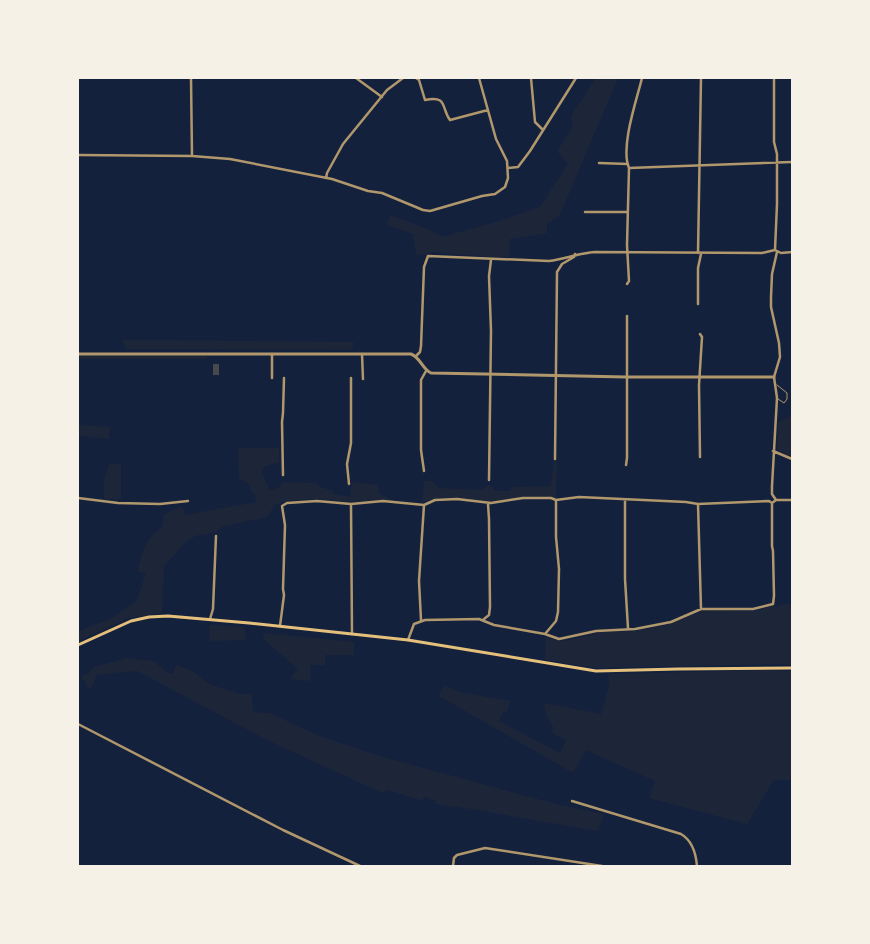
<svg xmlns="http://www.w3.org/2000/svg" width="870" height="944" viewBox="0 0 870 944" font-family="Lora,serif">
<rect width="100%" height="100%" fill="#14213d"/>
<path fill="#1d2539" d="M 596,78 L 618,78 L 560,215 L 547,224 L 547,233 L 510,239 L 509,257 L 491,257 L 432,252 L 424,255 L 416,254 L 413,234 L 387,225 L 390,215 L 428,229 L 442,237 L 502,220 L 540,207 L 568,164 L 557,151 L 573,126 L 571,116 Z
M 122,340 L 141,340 L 354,342 L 352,349 L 350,350 L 126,349 Z
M 80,356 L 207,356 L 207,359 L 80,359 Z
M 792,416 L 792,450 L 790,456 L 778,450 L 777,446 L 778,422 Z
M 78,425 L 110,427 L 109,439 L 81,436 L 78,439 Z
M 238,448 L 279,448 L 279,462 L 263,467 L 262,473 L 270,491 L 279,487 L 284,482 L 316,483 L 318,486 L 333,491 L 333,494 L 350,497 L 352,482 L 378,485 L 379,493 L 391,500 L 348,502 L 317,499 L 286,501 L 275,505 L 267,517 L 224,526 L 216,532 L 195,536 L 185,543 L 164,566 L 162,613 L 129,618 L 78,641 L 79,633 L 81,630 L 110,619 L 137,600 L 146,573 L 138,571 C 141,554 146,537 162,527 L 164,514 L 182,506 L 185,515 L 256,502 L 255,494 L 252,493 L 250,485 L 239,478 Z
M 557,459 L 556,498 C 534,494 513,501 491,502 C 465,504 448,491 422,503 L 424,481 L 432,481 L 439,488 L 481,490 L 488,485 L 490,485 L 495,491 L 511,491 L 511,487 L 551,486 L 554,461 Z
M 109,464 L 121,464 L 121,499 L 104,499 L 104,479 Z
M 792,604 L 792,665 L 779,664 L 597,668 L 545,660 L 546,636 L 552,639 L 563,641 L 603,632 L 635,631 L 667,625 L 704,610 L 754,611 L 772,606 L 776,607 L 779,605 Z
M 211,625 L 243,627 L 245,629 L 246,640 L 210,641 L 209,626 Z
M 264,633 L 354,642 L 354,655 L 325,655 L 325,665 L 311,665 L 310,681 L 290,679 L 298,669 L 263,639 Z
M 127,658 L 154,661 L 168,673 L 173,674 L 176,665 L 193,671 L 209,684 L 240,694 L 252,694 L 253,712 L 270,713 L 317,735 L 376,755 L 556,804 L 604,814 L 598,831 L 471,809 L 435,804 L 436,800 L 424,797 L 423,801 L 388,790 L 382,793 L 265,739 L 137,671 L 97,675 L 91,689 L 86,686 L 85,681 L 82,679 L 82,676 L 86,675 L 94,667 Z
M 765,670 L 792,671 L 792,780 L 774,780 L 747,824 L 649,798 L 655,781 L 586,750 L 573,773 L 439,696 L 444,685 L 459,692 L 510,701 L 507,713 L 503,712 L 499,721 L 560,753 L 566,740 L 552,733 L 553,727 L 545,712 L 544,703 L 601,714 L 609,686 L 609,674 Z"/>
<path fill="#48494c" d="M 213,364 L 219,364 L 219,375 L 213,375 Z"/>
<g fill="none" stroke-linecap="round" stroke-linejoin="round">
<path stroke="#b1986c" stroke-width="1" d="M 777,385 L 787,393 L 787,399 L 784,403 L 778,399"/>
<path stroke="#b1986c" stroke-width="2.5" d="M 191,78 L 192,156
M 356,78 L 382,97
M 416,78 L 419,80 L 425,100 C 448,95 441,108 450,120 L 488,110
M 531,78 L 535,122 L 542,129
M 774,78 L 774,142 L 777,154 L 777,204 L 775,250
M 78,155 L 192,156 L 230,159 L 332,179 L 368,191 L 382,193 L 423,210 L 430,211 L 482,196 L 495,194 L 505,187 L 508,178 L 507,161 L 496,139 L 479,78
M 599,163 L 628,164
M 508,168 L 518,167 L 530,151 L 576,78
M 629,168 L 792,162
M 326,178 L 327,173 L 343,144 L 387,90 L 403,78
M 585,212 L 628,212
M 698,253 L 701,78
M 627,284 L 629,281 L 627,245 L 629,168 C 620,147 637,99 642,78
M 698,304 L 698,268 L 701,254
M 700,334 L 702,337 L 699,385 L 700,457
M 362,354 L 363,379
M 416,356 L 420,352 L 421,346 L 424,267 L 428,256 L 549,261 C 565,259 579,253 595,252 L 762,253 L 775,250 L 781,253 L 792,252
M 272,378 L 272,354
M 773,451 L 792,459
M 555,459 L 557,272 L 562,264 L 574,257 L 575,254
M 626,465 L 627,458 L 627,316
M 424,471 L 421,450 L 421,380 L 426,371
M 283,475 L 282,422 L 283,413 L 284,378
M 489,480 L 491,331 L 489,276 L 491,260
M 349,484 L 347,464 L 351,443 L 351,378
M 78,498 L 118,503 L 160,504 L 188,501
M 625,500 L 625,579 L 628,628
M 776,500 L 772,494 L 772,486 L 777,398 L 774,377 L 780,357 L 779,343 L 771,307 L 771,297 L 772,274 L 777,252
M 351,504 L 352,634
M 698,504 L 701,609
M 210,619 L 213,609 L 216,536
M 484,619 L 489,615 L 490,607 L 489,519 L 488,504
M 421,620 L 419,581 L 424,505
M 280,626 L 284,595 L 283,589 L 285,525 L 282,506 L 287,503 L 317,501 L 351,504 L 383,501 L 424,505 L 435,500 L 457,499 L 491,503 L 523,498 L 551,498 L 556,500 L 579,497 L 686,502 L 698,504 L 769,501 L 772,503 L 776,500 L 792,500
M 545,634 L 556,621 L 558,612 L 559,569 L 556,537 L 556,500
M 408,640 L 414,624 L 425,620 L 479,619 L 494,625 L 545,634 L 559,639 L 596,631 L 635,629 L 671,622 L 701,609 L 753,609 L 773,604 L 774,596 L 773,551 L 772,546 L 772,504
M 78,724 L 283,830 L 360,866
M 572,801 L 681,834 C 693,841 696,854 697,866
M 453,866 L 454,858 L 457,855 L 485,848 L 602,866"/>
<path stroke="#b1986c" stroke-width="3" d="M 78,354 L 411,354 C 421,358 422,369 431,373 L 626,377 L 774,377"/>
<path stroke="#e5c07b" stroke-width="3" d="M 78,645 L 131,621 L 149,617 L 168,616 L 249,623 L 408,640 L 596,671 L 678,669 L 792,668"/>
</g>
<rect width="870" height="944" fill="none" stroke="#f6f1e7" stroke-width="158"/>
</svg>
